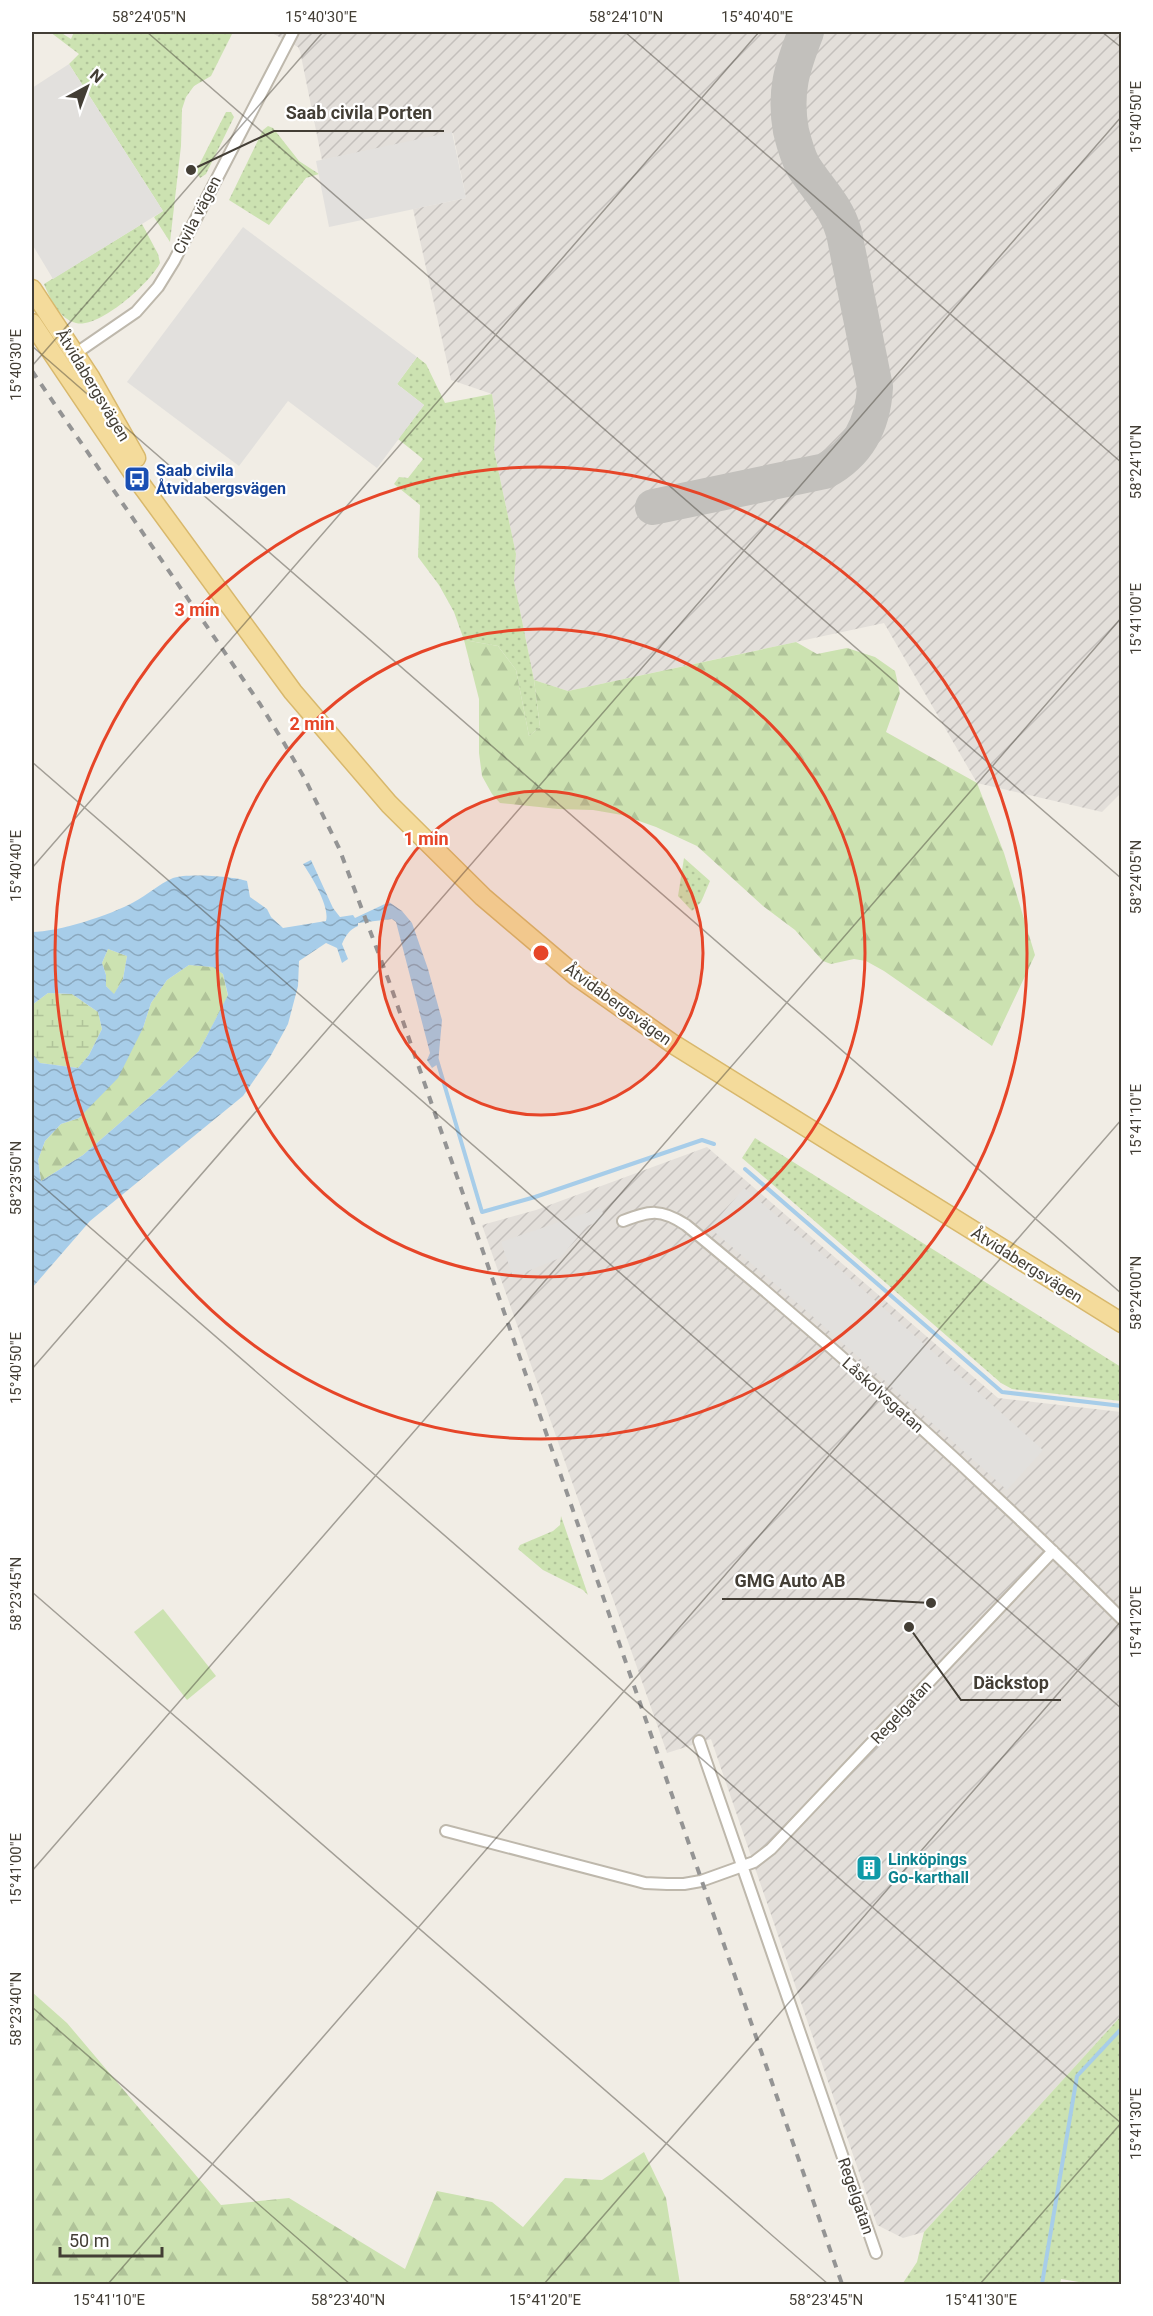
<svg xmlns="http://www.w3.org/2000/svg" width="1153" height="2316" viewBox="0 0 1153 2316" font-family="Roboto,sans-serif">
<defs>
<pattern id="industrial-furrows" width="10" height="10" patternUnits="userSpaceOnUse" patternTransform="scale(1.5)"><rect width="10" height="10" fill="#e3dfda"/><path d="M-1 1l2-2M0 10L10 0M9 11l2-2" fill="none" stroke="#c4c0bc"/></pattern>
<pattern id="grass-dots" width="8" height="8" patternUnits="userSpaceOnUse" patternTransform="scale(1.5)"><rect width="8" height="8" fill="#cce2b1"/><path d="M2 2h.1M6 6h.1" fill="none" stroke="#b0c399" stroke-width="1.8" stroke-linecap="round"/></pattern>
<pattern id="forest-firs" width="22" height="20" patternUnits="userSpaceOnUse" patternTransform="scale(1.5)"><rect width="22" height="20" fill="#cce2b1"/><path d="M5 1l3.5 6h-7zM16 11l3.5 6h-7z" fill="#b0c399"/></pattern>
<pattern id="wetland-marsh" width="20" height="14" patternUnits="userSpaceOnUse" patternTransform="scale(1.5)"><rect width="20" height="14" fill="#cce2b1"/><path d="M1 5h8M5 5V1M11 12h8M15 12V8" fill="none" stroke="#b0c399"/></pattern>
<pattern id="water-waves" width="16" height="10" patternUnits="userSpaceOnUse" patternTransform="scale(1.5)"><rect width="16" height="10" fill="#a7cde9"/><path d="M0 5q4-4 8 0t8 0" fill="none" stroke="#8aa8be"/></pattern>
</defs>
<rect width="100%" height="100%" fill="#f1ede5"/>
<path fill="url(#industrial-furrows)" d="M 270,32 L 1121,32 L 1121,793 L 1102,812 L 977,783 L 884,623 L 568,691 L 534,680 L 514,581 L 516,554 L 494,450 L 496,422 L 492,394 L 451,380 L 413,209 L 466,198 L 453,133 L 322,160 L 300,51 L 298,47 Z
M 707,1147 L 998,1398 L 1121,1412 L 1121,2016 L 924,2232 L 903,2238 L 877,2225 L 711,1739 L 667,1753 L 482,1225 L 536,1210 Z"/>
<path fill="url(#grass-dots)" d="M 50,32 L 60,32 L 71,39 L 74,32 L 233,32 L 211,76 L 194,86 L 186,97 L 182,109 L 181,146 L 170,242 L 154,217 L 163,211 L 69,64 L 79,54 Z
M 226,112 L 231,112 L 234,117 L 206,174 L 200,178 L 197,173 L 197,169 Z
M 268,126 L 273,128 L 299,161 L 319,174 L 306,178 L 269,225 L 229,200 L 263,130 Z
M 142,224 L 158,254 L 160,263 C 150,283 99,329 76,323 C 59,319 50,298 44,284 Z
M 417,357 L 426,364 L 445,403 L 492,394 L 496,422 L 494,450 L 516,554 L 514,581 L 534,680 L 540,727 L 529,736 L 516,670 L 498,646 L 464,640 L 454,612 L 439,585 L 418,557 L 420,505 L 394,484 L 399,477 L 408,478 L 423,459 L 398,439 L 424,405 L 397,384 Z
M 684,858 L 710,881 L 701,902 L 692,911 L 678,896 Z
M 755,1138 L 1121,1367 L 1121,1401 L 1012,1389 L 1001,1383 L 742,1158 Z
M 561,1516 L 588,1595 L 583,1590 L 543,1570 L 518,1549 L 520,1545 L 553,1531 L 560,1525 Z
M 1121,2016 L 1121,2284 L 1091,2284 L 1061,2279 L 1060,2284 L 889,2284 L 903,2283 L 917,2262 L 924,2232 Z"/>
<path fill="url(#forest-firs)" d="M 464,640 L 498,646 L 516,670 L 529,736 L 540,727 L 534,680 L 568,691 L 796,642 L 817,654 L 847,648 L 875,657 L 895,671 L 900,693 L 886,732 L 977,783 L 1004,853 L 1035,955 L 992,1046 L 884,971 L 866,961 L 854,959 L 831,964 L 823,961 L 795,930 L 763,906 L 697,846 L 656,827 L 622,815 L 593,810 L 558,809 L 500,803 L 492,794 L 482,776 L 479,753 L 479,699 Z
M 108,949 L 127,956 L 123,979 L 114,995 L 106,986 L 106,975 L 102,963 Z
M 189,965 L 214,967 L 223,974 L 228,996 L 199,1051 L 159,1089 L 83,1155 L 41,1181 L 38,1160 L 45,1141 L 61,1124 L 79,1118 L 143,1028 L 151,1003 L 167,980 Z
M 32,1992 L 67,2023 L 221,2205 L 289,2198 L 405,2269 L 437,2191 L 492,2202 L 523,2227 L 565,2178 L 602,2180 L 644,2152 L 666,2198 L 680,2284 L 32,2284 Z"/>
<path fill="url(#wetland-marsh)" d="M 48,993 L 72,994 L 98,1012 L 102,1029 L 89,1055 L 78,1068 L 40,1063 L 32,1053 L 32,1005 Z"/>
<path fill="#cce2b1" d="M 163,1609 L 216,1676 L 187,1700 L 134,1632 Z"/>
<path fill="#e2e0dd" d="M 69,64 L 163,211 L 53,279 L 32,244 L 32,88 Z
M 452,132 L 466,198 L 329,227 L 316,161 Z
M 243,227 L 417,357 L 397,384 L 424,405 L 377,468 L 288,401 L 239,466 L 127,382 Z
M 744,1188 L 843,1272 L 1043,1450 L 1007,1490 L 809,1313 L 710,1228 Z
M 601,1208 L 605,1219 L 587,1226 L 560,1258 L 513,1277 L 501,1242 Z"/>
<path fill="url(#water-waves)" fill-rule="evenodd" d="M 311,860 L 333,908 L 340,917 L 353,915 L 355,918 L 389,902 L 402,911 L 412,923 L 428,969 L 442,1020 L 438,1064 L 432,1068 L 427,1060 L 430,1053 L 396,922 L 392,919 L 358,923 L 358,926 C 349,930 346,935 342,944 L 348,959 L 342,963 L 337,948 L 326,943 L 299,961 L 298,986 L 288,1024 L 270,1057 L 243,1096 L 90,1221 L 32,1288 L 32,1053 L 40,1063 L 78,1068 L 89,1055 L 102,1029 L 98,1012 L 72,994 L 48,993 L 32,1005 L 32,932 C 58,932 111,915 134,902 C 147,895 159,884 173,878 C 186,873 233,876 247,881 L 250,897 L 267,909 L 271,917 L 283,928 L 326,921 C 330,907 312,877 303,864 ZM 108,949 L 127,956 L 123,979 L 114,994 L 106,986 L 106,975 L 102,963 ZM 189,965 L 213,967 L 223,974 L 228,995 L 199,1051 L 159,1089 L 83,1155 L 41,1181 L 38,1160 L 45,1141 L 61,1124 L 79,1118 L 118,1078 L 143,1028 L 151,1003 L 167,980 Z"/>
<g fill="none" stroke-linecap="round" stroke-linejoin="round">
<path stroke="#a7cde9" stroke-width="4" d="M 437,1060 L 482,1212 L 535,1197 L 702,1140 L 714,1144
M 745,1169 L 1002,1392 L 1122,1406
M 1042,2284 L 1077,2076 L 1122,2028"/>
<path stroke="#c2c0bc" stroke-width="36" d="M 653,507 L 825,471 C 858,453 873,425 875,387 L 844,233 C 836,205 818,190 803,166 C 797,155 794,143 791,131 C 784,92 792,68 806,32"/>
<g stroke="#beb8ac" stroke-width="14">
<path id="minor" d="M 72,356 L 136,312 L 158,287 L 174,261 L 293,32
M 623,1221 C 650,1211 660,1208 686,1225 C 837,1349 984,1481 1122,1619
M 699,1741 L 876,2253
M 446,1831 L 645,1883 L 667,1884 L 684,1884 L 701,1881 L 754,1862 L 771,1849 L 1053,1551"/>
</g>
<g stroke="#d8b86c" stroke-width="21">
<path id="primary" d="M 32,289 L 90,377 L 136,458
M 32,323 L 137,479 L 293,692 L 389,804 L 483,897 L 576,976 L 673,1044 L 1122,1323"/>
</g>
<use href="#minor" stroke="#fff" stroke-width="10"/>
<use href="#primary" stroke="#f4db9b" stroke-width="18"/>
<path stroke="#949494" stroke-width="4" stroke-dasharray="8 8" stroke-linecap="butt" d="M 32,371 L 260,704 L 284,743 L 305,779 L 339,848 L 390,984 L 842,2284"/>
</g>
<path fill="none" stroke="#433e35" stroke-width="1.5" stroke-opacity="0.45" d="M 147,32 L 1122,879M 625,32 L 1122,463M 1102,32 L 1122,48M 32,346 L 1122,1294M 32,366 L 323,32M 32,762 L 1122,1709M 32,868 L 759,32M 32,1177 L 1122,2124M 32,1369 L 1122,116M 32,1592 L 828,2284M 32,1871 L 1122,617M 32,2007 L 350,2284M 108,2284 L 1122,1119M 544,2284 L 1122,1620M 980,2284 L 1122,2122"/>
<circle cx="541" cy="953" r="162" fill="#e64528" fill-opacity=".12"/>
<g fill="none" stroke="#e64528" stroke-width="3">
<circle cx="541" cy="953" r="162"/>
<circle cx="541" cy="953" r="324"/>
<circle cx="541" cy="953" r="486"/>
</g>
<defs>
<g id="bus-square" transform="scale(1.35)"><rect x="-9" y="-9" width="18" height="18" rx="4" fill="#1a4fb4" stroke="#fff"/><path d="M-5-6H5V4H4V6H2V4H-2V6H-4V4H-5ZM-3.5-4V0h7V-4ZM-3.5 1.2v1.5H-2V1.2ZM2 1.2v1.5H3.5V1.2Z" fill="#fff"/></g>
<g id="building-square" transform="scale(1.35)"><rect x="-9" y="-9" width="18" height="18" rx="4" fill="#0f9aa8" stroke="#fff"/><path d="M-4-6H4V6H1V3H-1V6H-4ZM-2.5-4.3h1.7v1.8h-1.7ZM.8-4.3h1.7v1.8H.8ZM-2.5-1h1.7V.8h-1.7ZM.8-1h1.7V.8H.8Z" fill="#fff"/></g>
</defs>
<g fill-rule="evenodd">
<use href="#bus-square" x="137" y="479"/>
<use href="#building-square" x="869" y="1868"/>
</g>
<g text-anchor="middle" dominant-baseline="central" stroke-width="4.5" stroke-linejoin="round" paint-order="stroke">
<g font-size="16" fill="#433e35" stroke="#fff">
<text transform="translate(197 215) rotate(-63)">Civila vägen</text>
<text transform="translate(93 385) rotate(59)">Åtvidabergsvägen</text>
<text transform="translate(618 1004) rotate(36)">Åtvidabergsvägen</text>
<text transform="translate(1027 1265) rotate(32)">Åtvidabergsvägen</text>
<text transform="translate(883 1395) rotate(42)">Låskolvsgatan</text>
<text transform="translate(901 1712) rotate(-47)">Regelgatan</text>
<text transform="translate(856 2196) rotate(71)">Regelgatan</text>
</g>
<g font-size="16" font-weight="bold" fill="#164399" stroke="#fff" text-anchor="start">
<text x="156" y="470">Saab civila<tspan x="156" dy="18">Åtvidabergsvägen</tspan></text>
</g>
<g font-size="16" font-weight="bold" fill="#0d838f" stroke="#fff" text-anchor="start">
<text x="888" y="1859">Linköpings<tspan x="888" dy="18">Go-karthall</tspan></text>
</g>
</g>
<circle cx="541" cy="953" r="9" fill="#e64528" stroke="#fff" stroke-width="3"/>
<g font-size="18" text-anchor="middle" font-weight="bold" fill="#e64528" stroke="#fff" stroke-width="4.5" stroke-linejoin="round" paint-order="stroke">
<text x="197" y="616">3 min</text>
<text x="312" y="730">2 min</text>
<text x="426" y="845">1 min</text>
</g>
<path fill="none" stroke="#433e35" stroke-width="2" d="M191 170L274 131H444M931 1603L857 1599H722M909 1627L961 1700H1061"/>
<g fill="#433e35" stroke="#fff" stroke-width="2">
<circle cx="191" cy="170" r="6"/>
<circle cx="931" cy="1603" r="6"/>
<circle cx="909" cy="1627" r="6"/>
</g>
<g font-size="18" text-anchor="middle" font-weight="bold" fill="#433e35" stroke="#fff" stroke-width="4.5" stroke-linejoin="round" paint-order="stroke">
<text x="359" y="119">Saab civila Porten</text>
<text x="790" y="1587">GMG Auto AB</text>
<text x="1011" y="1689">Däckstop</text>
</g>
<rect width="1153" height="2316" fill="none" stroke="#ffffff" stroke-width="66"/>
<g transform="translate(87 87) rotate(41)" stroke="#ffffff" stroke-width="4.5" paint-order="stroke">
<path d="M0-4.5L10 22L0 15L-10 22Z" fill="#433e35"/>
<text y="-9" font-size="16" font-weight="bold" text-anchor="middle" fill="#433e35">N</text>
</g>
<path d="M60 2247v9h102v-9" fill="none" stroke="#433e35" stroke-width="3"/>
<text x="69" y="2247" font-size="18" fill="#433e35" stroke="#ffffff" stroke-width="4.5" paint-order="stroke">50 m</text>
<rect x="33" y="33" width="1087" height="2250" fill="none" stroke="#433e35" stroke-width="2"/>
<g font-size="15" text-anchor="middle" fill="#433e35">
<text x="149" y="22">58°24'05"N</text>
<text x="321" y="22">15°40'30"E</text>
<text x="626" y="22">58°24'10"N</text>
<text x="757" y="22">15°40'40"E</text>
<text transform="translate(1136 117) rotate(-90)" y="5">15°40'50"E</text>
<text transform="translate(16 365) rotate(-90)" y="5">15°40'30"E</text>
<text transform="translate(1136 462) rotate(-90)" y="5">58°24'10"N</text>
<text transform="translate(1136 619) rotate(-90)" y="5">15°41'00"E</text>
<text transform="translate(16 866) rotate(-90)" y="5">15°40'40"E</text>
<text transform="translate(1136 877) rotate(-90)" y="5">58°24'05"N</text>
<text transform="translate(1136 1120) rotate(-90)" y="5">15°41'10"E</text>
<text transform="translate(16 1178) rotate(-90)" y="5">58°23'50"N</text>
<text transform="translate(1136 1293) rotate(-90)" y="5">58°24'00"N</text>
<text transform="translate(16 1368) rotate(-90)" y="5">15°40'50"E</text>
<text transform="translate(16 1594) rotate(-90)" y="5">58°23'45"N</text>
<text transform="translate(1136 1622) rotate(-90)" y="5">15°41'20"E</text>
<text transform="translate(16 1869) rotate(-90)" y="5">15°41'00"E</text>
<text transform="translate(16 2009) rotate(-90)" y="5">58°23'40"N</text>
<text transform="translate(1136 2124) rotate(-90)" y="5">15°41'30"E</text>
<text x="109" y="2305">15°41'10"E</text>
<text x="348" y="2305">58°23'40"N</text>
<text x="545" y="2305">15°41'20"E</text>
<text x="826" y="2305">58°23'45"N</text>
<text x="981" y="2305">15°41'30"E</text>
</g>
</svg>
